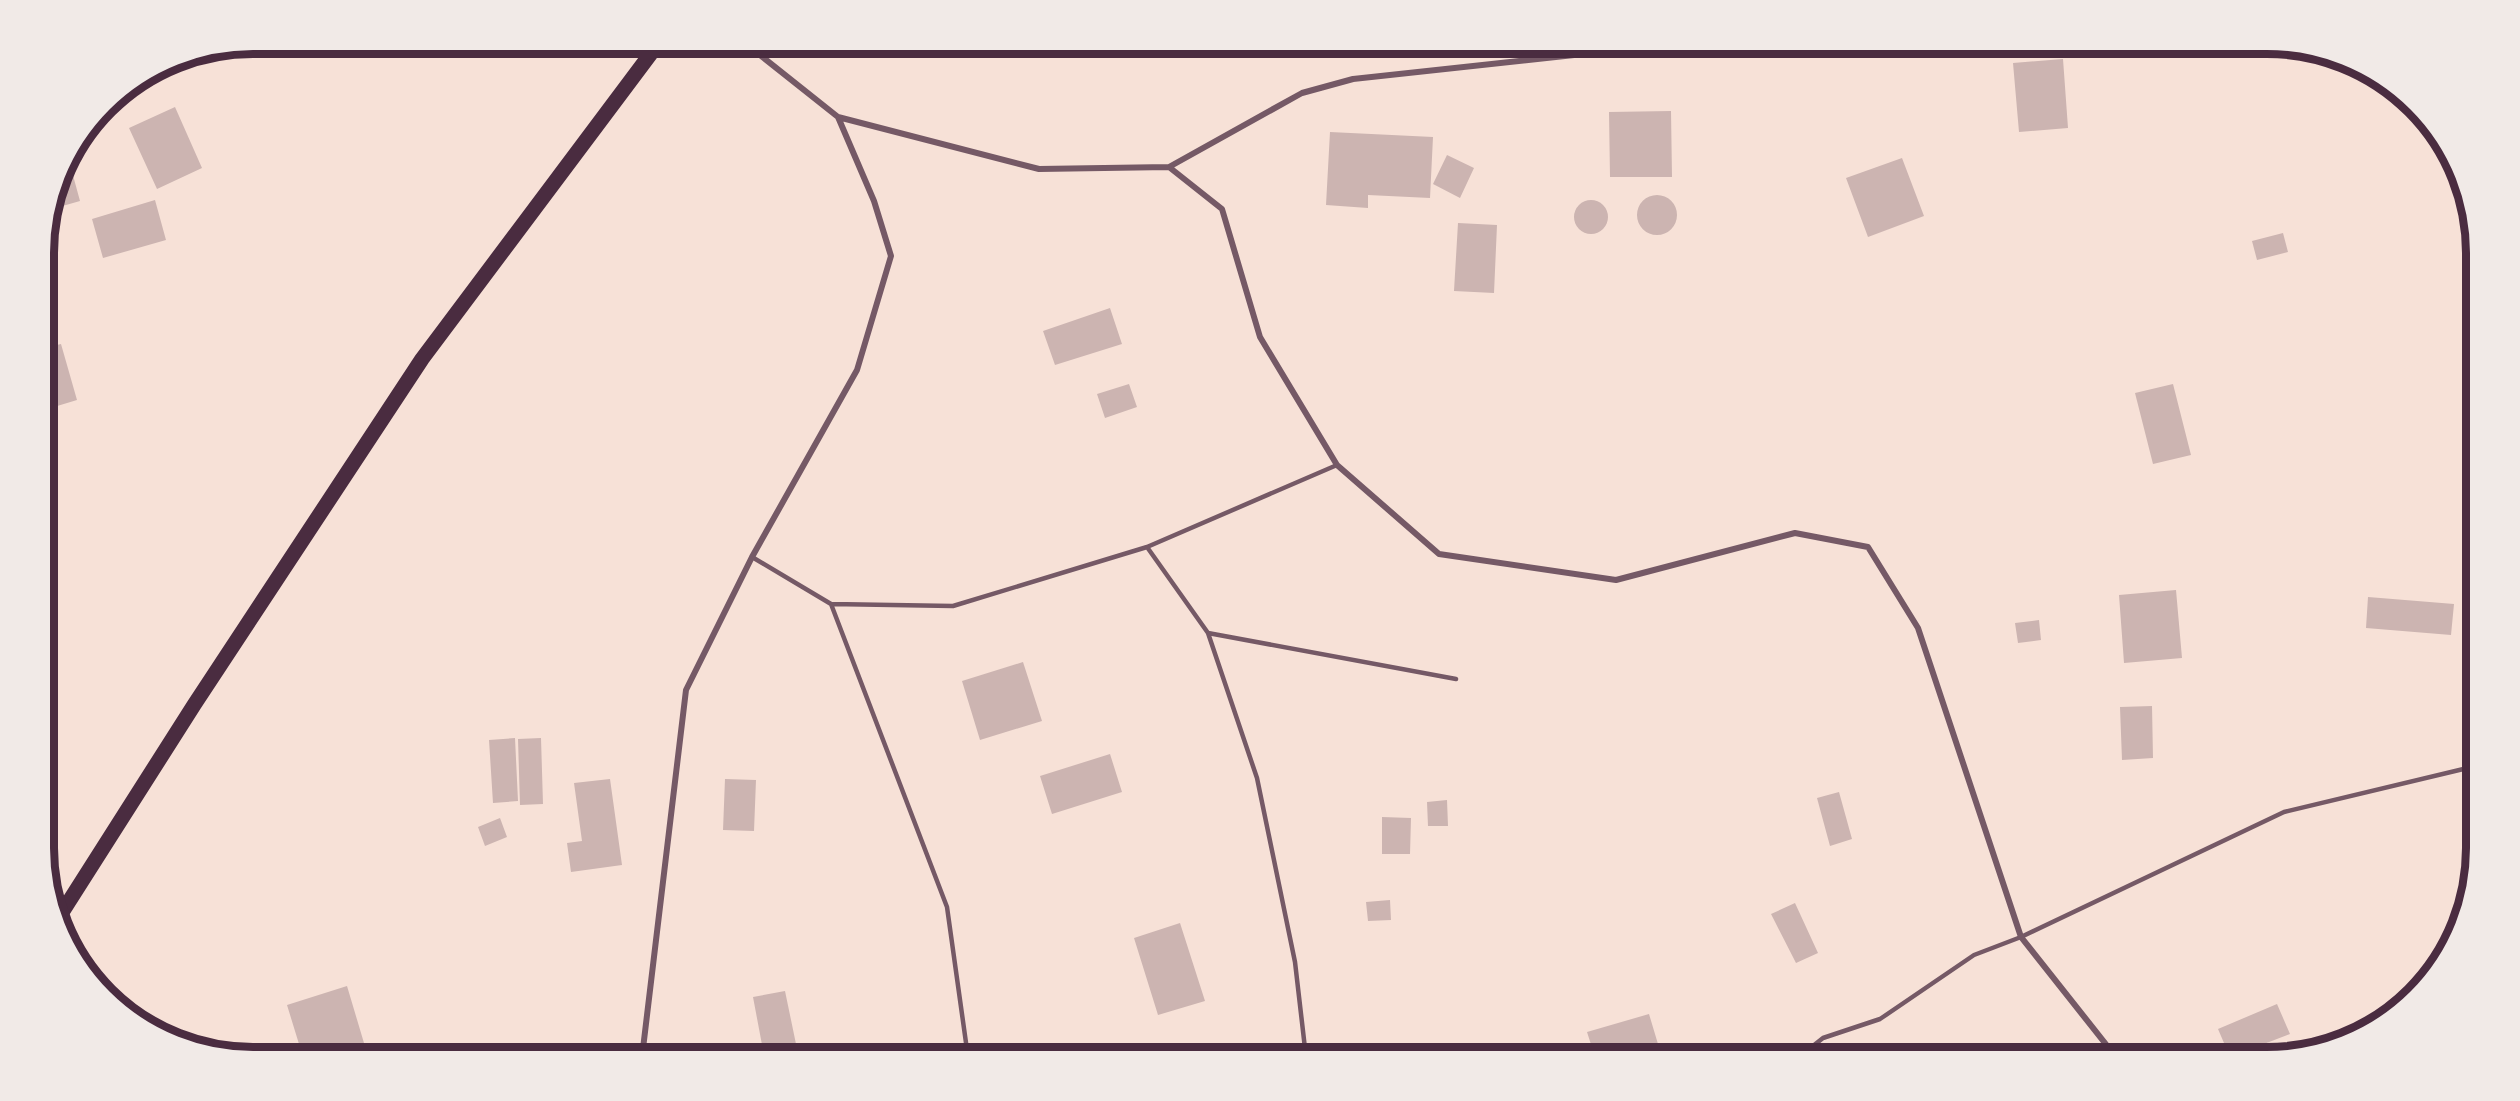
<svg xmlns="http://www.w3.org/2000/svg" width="2520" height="1101" viewBox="0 0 2520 1101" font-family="'Open Sans',sans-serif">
<rect width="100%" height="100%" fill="#f7e1d7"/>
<path fill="#ccb4b1" d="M 2063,59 L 2068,128 L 2019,132 L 2013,63 Z
M 175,107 L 202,168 L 157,189 L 129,128 Z
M 1671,111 L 1672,177 L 1610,177 L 1609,112 Z
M 1330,132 L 1433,137 L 1430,198 L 1368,195 L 1368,208 L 1326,205 Z
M 1447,155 L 1474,168 L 1460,198 L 1433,184 Z
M 68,157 L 80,201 L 52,209 L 65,160 Z
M 1902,158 L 1924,216 L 1868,237 L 1846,178 Z
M1637 215a20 20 0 1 1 40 0a20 20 0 1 1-40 0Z
M1574 217a17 17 0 1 1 34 0a17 17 0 1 1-34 0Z
M 155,200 L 166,240 L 103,258 L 92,219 Z
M 1458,223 L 1497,225 L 1494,293 L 1454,291 Z
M 2283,233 L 2288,252 L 2257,260 L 2252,241 Z
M 1110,308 L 1122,344 L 1055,365 L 1043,331 Z
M 61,344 L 77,400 L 44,410 L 44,348 Z
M 1129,384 L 1137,407 L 1105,418 L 1097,394 Z
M 2173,384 L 2191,455 L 2153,464 L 2135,393 Z
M 2176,590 L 2182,658 L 2124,663 L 2119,595 Z
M 2368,597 L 2454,604 L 2451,635 L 2366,628 Z
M 2039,620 L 2041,640 L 2018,643 L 2015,623 Z
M 1023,662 L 1042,721 L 980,740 L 962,681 Z
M 2152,706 L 2153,758 L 2122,760 L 2120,707 Z
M 515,738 L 518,801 L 493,803 L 489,740 Z
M 541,738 L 543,804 L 520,805 L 518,739 Z
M 1110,754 L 1122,792 L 1052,814 L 1040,776 Z
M 610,779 L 622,865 L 571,872 L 567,843 L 582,841 L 574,783 Z
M 725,779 L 756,780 L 754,831 L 723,830 Z
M 1839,792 L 1852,839 L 1830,846 L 1817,798 Z
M 1447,800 L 1448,826 L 1428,826 L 1427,802 Z
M 1382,817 L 1411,818 L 1410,854 L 1382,854 Z
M 500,818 L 507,837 L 485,846 L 478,827 Z
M 1390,900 L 1391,920 L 1368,921 L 1366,902 Z
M 1795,903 L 1818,953 L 1796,963 L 1771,914 Z
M 1180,923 L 1205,1001 L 1158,1015 L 1134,938 Z
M 347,986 L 364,1043 L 316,1057 L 303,1057 L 287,1005 Z
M 785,991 L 796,1044 L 763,1050 L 753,997 Z
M 2277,1004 L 2290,1034 L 2230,1057 L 2218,1029 Z
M 1649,1014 L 1658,1044 L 1612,1057 L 1595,1057 L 1587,1032 Z
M 800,1044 L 803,1057 L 767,1057 L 766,1051 Z"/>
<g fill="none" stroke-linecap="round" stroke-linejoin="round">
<path stroke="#755966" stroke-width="4.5" d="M 1147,547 L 1337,465
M 752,557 L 831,604 L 953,606 L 1147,547 L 1208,633 L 1456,679
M 831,604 L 947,907 L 968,1057
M 1208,633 L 1257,778 L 1295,962 L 1306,1057
M 1799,1057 L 1823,1038 L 1880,1019 L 1974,955 L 2021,937 L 2284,812 L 2476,766"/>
<path stroke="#755966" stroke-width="6" d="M 838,117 L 1039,169 L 1169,167 L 1222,209 L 1260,337 L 1337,465 L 1439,554 L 1616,580 L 1795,533 L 1868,547 L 1918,628 L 2021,937 L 2116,1057
M 1169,167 L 1302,93 L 1353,79 L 1675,44
M 642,1057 L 686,690 L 752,557 L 857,370 L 891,256 L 874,201 L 838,117 L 746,44"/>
<path stroke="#4a2c40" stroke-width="15" d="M 61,914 L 194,705 L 422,359 L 658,44"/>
</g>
<path d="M0 0H2520V1101H0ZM253 54H2267A199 199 0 0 1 2466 253V848A199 199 0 0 1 2267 1047H253A199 199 0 0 1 54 848V253A199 199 0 0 1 253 54Z" fill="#f1eae7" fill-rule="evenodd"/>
<path fill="none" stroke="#4a2c40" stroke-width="8" d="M253 54H2267A199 199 0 0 1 2466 253V848A199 199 0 0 1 2267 1047H253A199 199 0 0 1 54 848V253A199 199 0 0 1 253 54Z"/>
</svg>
